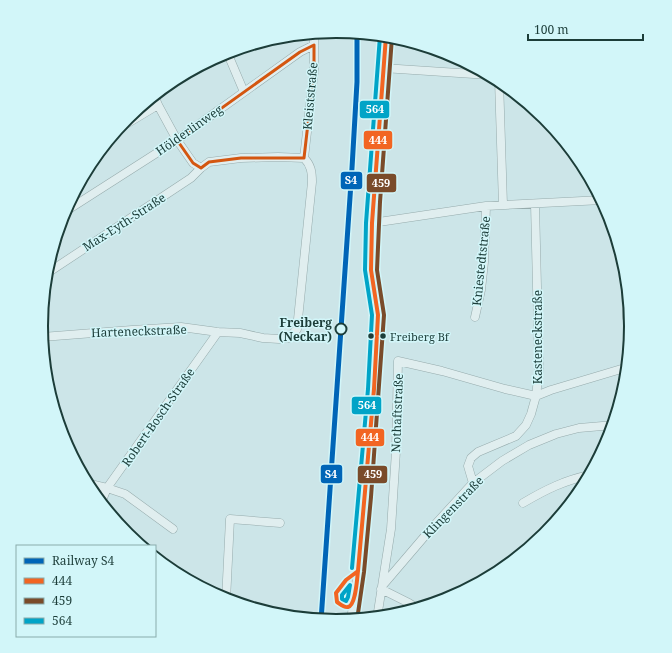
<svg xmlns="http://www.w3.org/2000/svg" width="672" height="653" viewBox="0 0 672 653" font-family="'Noto Serif',serif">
<rect width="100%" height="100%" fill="#cce5e8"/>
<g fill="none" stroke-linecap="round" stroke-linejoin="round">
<g stroke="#96abac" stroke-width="9">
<path id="street" d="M 227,52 L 244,92
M 383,68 L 489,75
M 499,80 L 503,205
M 154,95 L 158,105 L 177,140 L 193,163 L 201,168
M 118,129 L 158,105
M 304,158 L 314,71 L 314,33
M 63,213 L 177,140 L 300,52 L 314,45
M 372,223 L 486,206 L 602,200
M 46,274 L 191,178 L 201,168 L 209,162 L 241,158 L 278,157 L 304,158
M 627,285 L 626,295 L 627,318 L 631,330
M 42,309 L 45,337
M 475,317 L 481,290 L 484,262 L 486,206
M 42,337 L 132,330 L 181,327 L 218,332 L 240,333 L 263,338 L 279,339 L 289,338 L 297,329 L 312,182 C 312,172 311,165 304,158
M 86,483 L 107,488 L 125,494 L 173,529
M 473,483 L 468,466 L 471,458 L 478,452 L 516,436 L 526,425 L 531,414 L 536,396 L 539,370 L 535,204
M 101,503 L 107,488 L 218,332
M 523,503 C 545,490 565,480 590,475
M 383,585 L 430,530 L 473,483 L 502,461 L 529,445 L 556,434 L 579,428 L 614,425
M 381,589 L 409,603 L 418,609
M 226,600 L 230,519 L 280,523
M 377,618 L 391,529 L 396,451 L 398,361 L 442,371 L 505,389 L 536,396 L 551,390 L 628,367
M 351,620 L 358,571 L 365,496 L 375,365 L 378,315 L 371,270 L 374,202 L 386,36"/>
</g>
<use href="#street" stroke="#e0eeef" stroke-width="8"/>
<g stroke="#d2f6f9" stroke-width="7">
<path id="bus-1" d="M 358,571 C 357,578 356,605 348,607 C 344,608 340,604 337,602 L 336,593 L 346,580 Z
M 358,571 L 374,389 L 378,315 L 371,270 L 372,223 L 386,36"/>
</g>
<g stroke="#d2f6f9" stroke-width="7">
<path id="bus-2" d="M 357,620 L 364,572 L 371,497 L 384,315 L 377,270 L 380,202 L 392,37"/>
</g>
<g stroke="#d2f6f9" stroke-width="7">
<path id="bus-3" d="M 352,568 L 368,389 L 372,315 L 365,270 L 366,223 L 380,36
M 350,585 L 348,597 L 346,601 L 342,599 L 342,595 Z"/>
</g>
<use href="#bus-1" stroke="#f26522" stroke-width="4"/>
<use href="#bus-2" stroke="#7a4b2a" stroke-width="4"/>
<use href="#bus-3" stroke="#01a4c7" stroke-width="4"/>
<g stroke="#d2f6f9" stroke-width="8">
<path id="rail-1" d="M 321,621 L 352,168 L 357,82 L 357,33"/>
</g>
<use href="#rail-1" stroke="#0065b7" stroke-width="5"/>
</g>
<path fill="none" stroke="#d45610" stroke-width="3" stroke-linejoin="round" d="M 314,45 L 314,71 L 304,158 L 241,158 L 209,162 L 201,168 L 193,163 L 177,140 L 300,52 Z"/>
<circle fill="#d2f6f9" stroke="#1c3d39" stroke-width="2" cx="341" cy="329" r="5.5"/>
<g fill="#1c3d39" stroke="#d2f6f9" stroke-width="1.5">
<circle cx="371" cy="336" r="3.5"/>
<circle cx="383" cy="336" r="3.5"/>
</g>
<g text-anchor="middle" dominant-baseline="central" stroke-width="3" stroke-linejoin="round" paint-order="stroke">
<g font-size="11" fill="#1c3d39" stroke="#d2f6f9" text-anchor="start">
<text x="390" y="336">Freiberg Bf</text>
</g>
<g font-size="12" fill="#1c3d39" stroke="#d2f6f9">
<text transform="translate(310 96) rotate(-85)">Kleiststraße</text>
<text transform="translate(189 130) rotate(-35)">Hölderlinweg</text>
<text transform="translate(124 222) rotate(-33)">Max-Eyth-Straße</text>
<text transform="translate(481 261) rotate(-84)">Kniestedtstraße</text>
<text transform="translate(139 331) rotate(-2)">Harteneckstraße</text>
<text transform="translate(537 337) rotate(-90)">Kasteneckstraße</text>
<text transform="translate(397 413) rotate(-88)">Nothaftstraße</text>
<text transform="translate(158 417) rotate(-55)">Robert-Bosch-Straße</text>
<text transform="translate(453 507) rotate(-46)">Klingenstraße</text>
</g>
<g font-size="12" font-weight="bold" fill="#1c3d39" stroke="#d2f6f9" text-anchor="end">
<text x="332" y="322">Freiberg<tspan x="332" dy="14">(Neckar)</tspan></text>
</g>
</g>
<path d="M0 0H672V653H0ZM48 326a288 288 0 1 1 576 0a288 288 0 1 1-576 0Z" fill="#d2f6f9" fill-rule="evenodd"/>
<path fill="none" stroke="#1c3d39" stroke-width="2" d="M48 326a288 288 0 1 1 576 0a288 288 0 1 1-576 0Z"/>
<g stroke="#d2f6f9" stroke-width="1.5">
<rect x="359" y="100" width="31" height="19" rx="4" fill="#01a4c7"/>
<rect x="363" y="130" width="30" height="20" rx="4" fill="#f26522"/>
<rect x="340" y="171" width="23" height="19" rx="4" fill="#0065b7"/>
<rect x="366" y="173" width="31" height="20" rx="4" fill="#7a4b2a"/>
<rect x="351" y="396" width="31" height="19" rx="4" fill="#01a4c7"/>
<rect x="355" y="428" width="30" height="19" rx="4" fill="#f26522"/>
<rect x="320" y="464" width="23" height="20" rx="4" fill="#0065b7"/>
<rect x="357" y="465" width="31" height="19" rx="4" fill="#7a4b2a"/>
</g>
<g font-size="11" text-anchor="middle" font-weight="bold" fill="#fff">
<text x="375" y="113">564</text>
<text x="378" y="144">444</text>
<text x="351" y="184">S4</text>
<text x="381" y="187">459</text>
<text x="367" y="409">564</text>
<text x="370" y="441">444</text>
<text x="331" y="478">S4</text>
<text x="373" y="478">459</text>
</g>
<rect x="16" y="545" width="140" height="92" fill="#d2f6f9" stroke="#89acac"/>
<rect x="24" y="558" width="20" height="6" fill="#0065b7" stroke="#89acac"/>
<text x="52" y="565" font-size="12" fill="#1c3d39">Railway S4</text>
<rect x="24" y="578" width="20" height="6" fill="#f26522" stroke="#89acac"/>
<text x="52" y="585" font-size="12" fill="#1c3d39">444</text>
<rect x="24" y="598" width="20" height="6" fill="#7a4b2a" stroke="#89acac"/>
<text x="52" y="605" font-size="12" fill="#1c3d39">459</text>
<rect x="24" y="618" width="20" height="6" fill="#01a4c7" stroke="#89acac"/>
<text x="52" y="625" font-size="12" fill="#1c3d39">564</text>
<path d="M528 34v6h115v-6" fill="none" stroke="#1c3d39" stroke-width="2"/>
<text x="534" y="34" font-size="12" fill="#1c3d39" stroke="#d2f6f9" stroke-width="3" paint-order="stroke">100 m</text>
</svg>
